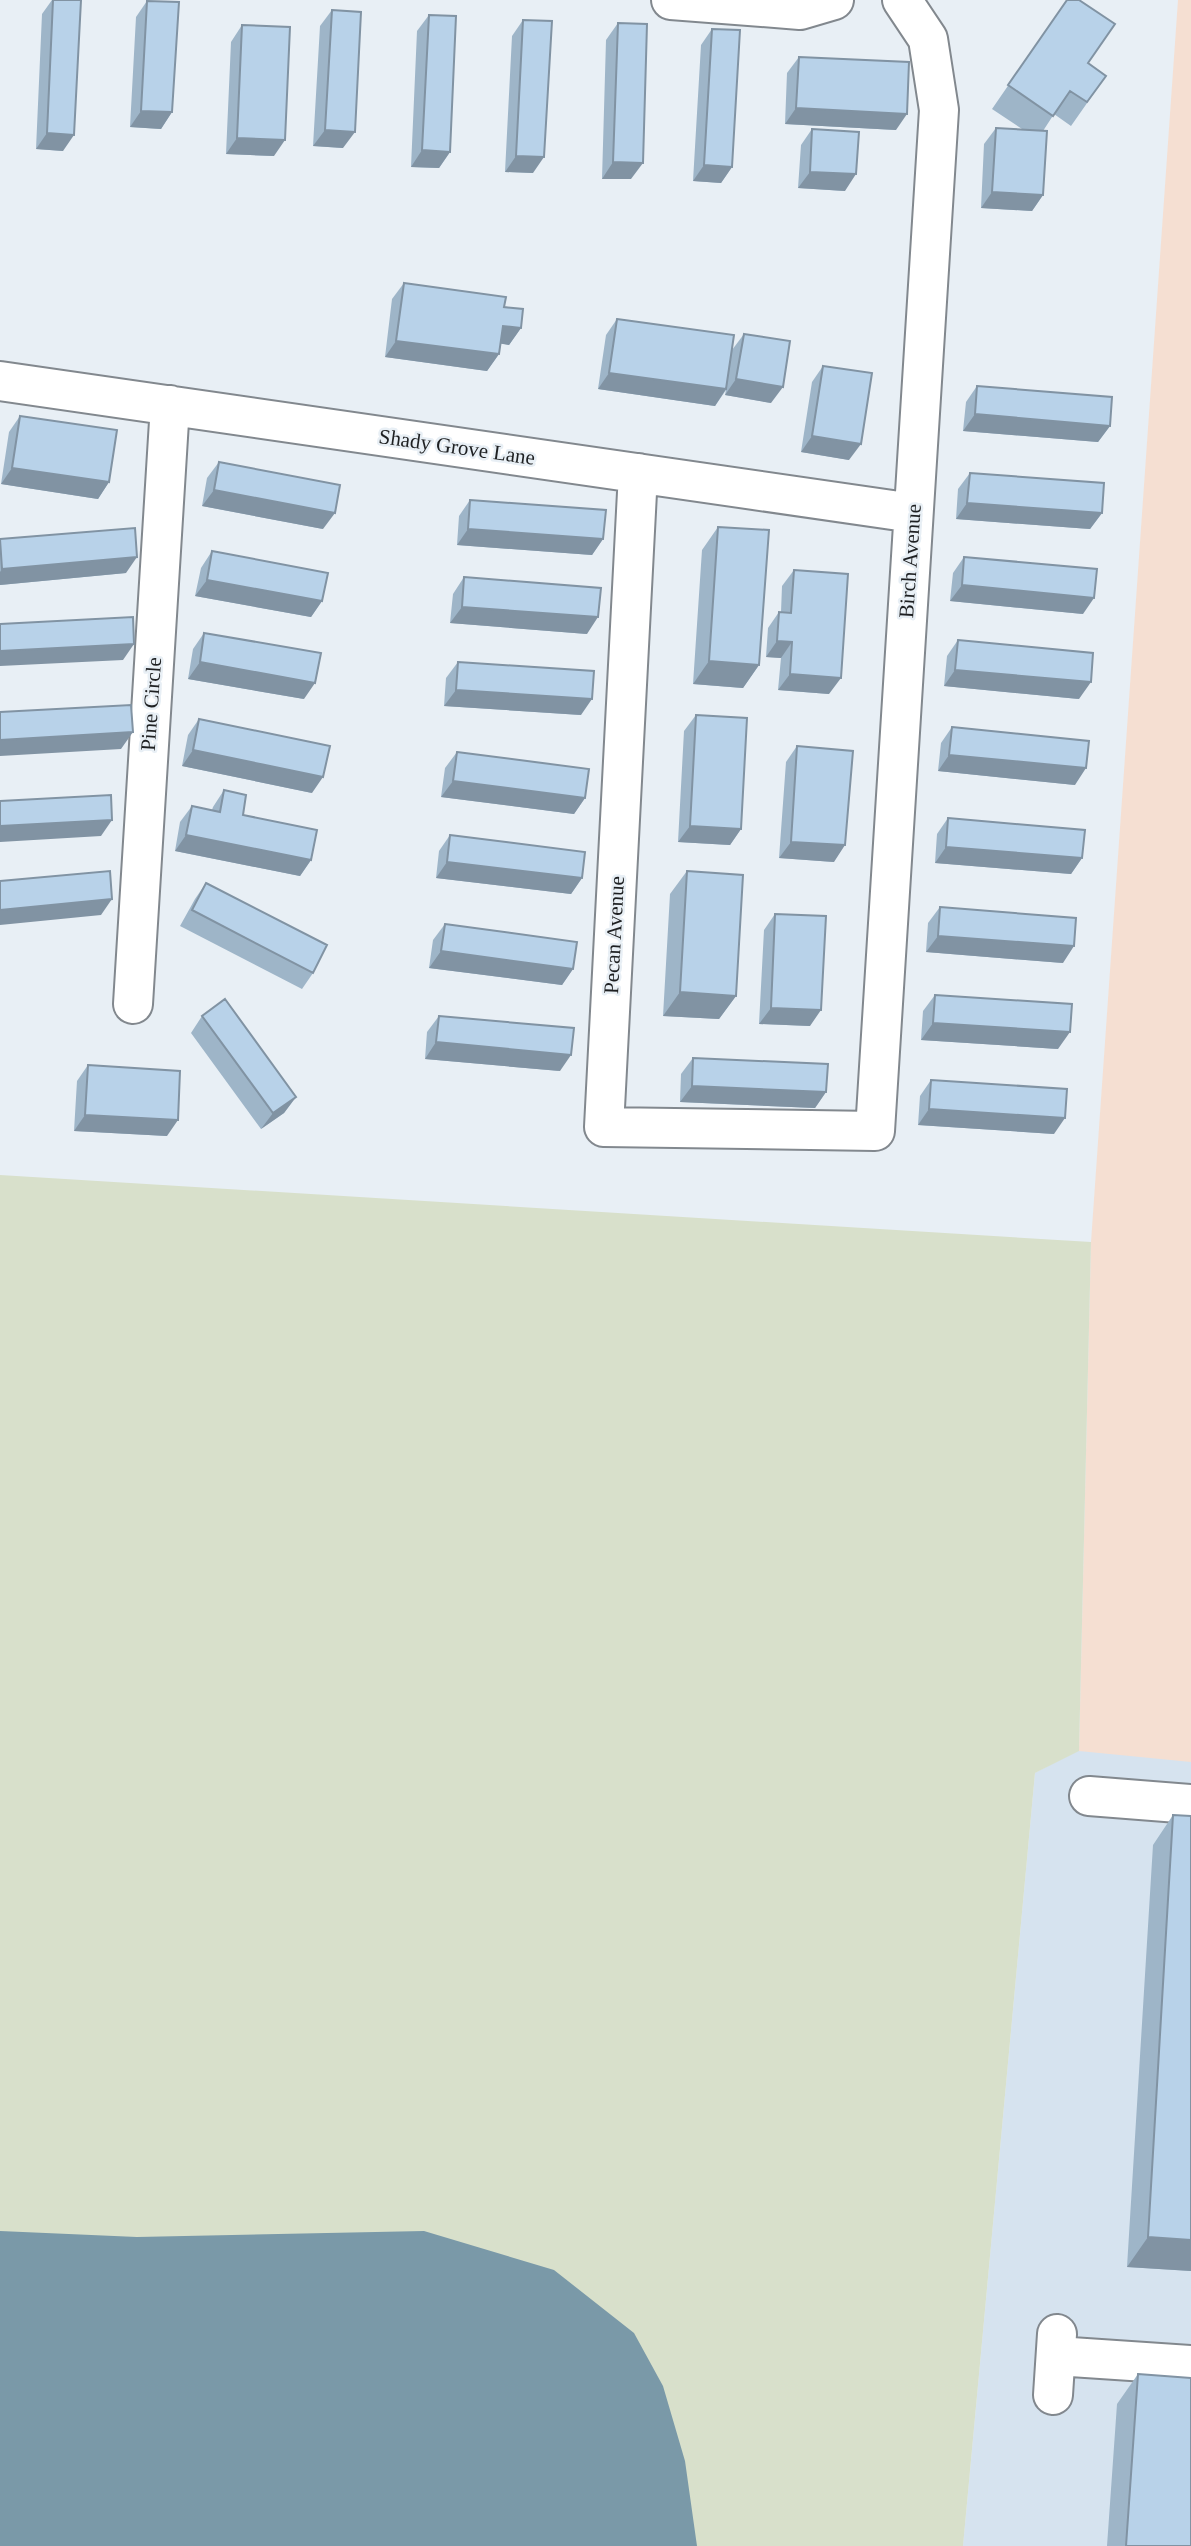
<svg xmlns="http://www.w3.org/2000/svg" width="1191" height="2546" viewBox="0 0 1191 2546" font-family="'Times New Roman',serif">
<rect width="100%" height="100%" fill="#e8eff5"/>
<path fill="#d6e3ef" d="M 1079,1749 L 1191,1761 L 1191,2546 L 963,2546 L 1035,1773 Z"/>
<path fill="#f5dfd2" d="M 1178,0 L 1191,0 L 1191,1762 L 1079,1751 L 1091,1242 Z"/>
<path fill="#d8e0cb" d="M 0,1175 L 1091,1242 L 1079,1751 L 1035,1773 L 963,2546 L 0,2546 Z"/>
<path fill="#7a99a8" d="M 0,2231 L 137,2237 L 424,2231 L 554,2270 L 634,2333 L 663,2386 L 685,2461 L 697,2546 L 0,2546 Z"/>
<g fill="none" stroke-linecap="round" stroke-linejoin="round">
<g stroke="#82888e" stroke-width="42">
<path id="minor" d="M 671,0 L 800,10 L 834,0
M 0,381 L 913,513
M 638,473 L 604,1127 L 875,1131 L 939,110 L 928,39 L 902,0
M 133,1004 L 170,405
M 1089,1796 L 1191,1804
M 1056,2356 L 1191,2365
M 1053,2395 L 1057,2334"/>
</g>
<use href="#minor" stroke="#fff" stroke-width="38"/>
</g>
<path fill="#9eb5c8" d="M 52,0 L 81,0 L 63,151 L 36,149 L 42,14 Z
M 1067,0 L 1088,63 L 1106,76 L 1071,126 L 1054,114 L 1043,131 L 1043,195 L 1032,211 L 981,208 L 984,144 L 996,128 L 1022,129 L 992,109 Z
M 147,1 L 172,112 L 161,129 L 130,127 L 136,17 Z
M 332,10 L 343,148 L 313,146 L 320,26 Z
M 429,15 L 450,152 L 439,168 L 411,167 L 417,31 Z
M 523,20 L 533,173 L 505,172 L 512,36 Z
M 618,23 L 631,179 L 602,179 L 606,40 Z
M 242,25 L 274,156 L 226,154 L 231,42 Z
M 712,29 L 732,167 L 721,183 L 693,181 L 701,45 Z
M 799,57 L 896,130 L 785,124 L 787,73 Z
M 812,129 L 845,191 L 798,188 L 801,145 Z
M 404,283 L 504,307 L 521,328 L 509,345 L 500,343 L 499,354 L 487,371 L 385,357 L 392,299 Z
M 617,319 L 732,350 L 744,334 L 771,403 L 725,395 L 726,390 L 715,406 L 598,389 L 606,335 Z
M 823,366 L 849,460 L 801,452 L 812,382 Z
M 977,386 L 1110,426 L 1098,442 L 963,431 L 966,402 Z
M 20,416 L 109,482 L 98,499 L 1,484 L 9,432 Z
M 219,462 L 323,529 L 202,506 L 207,478 Z
M 970,473 L 1102,513 L 1090,529 L 956,519 L 958,489 Z
M 470,500 L 603,539 L 592,555 L 457,545 L 459,516 Z
M 718,527 L 759,665 L 743,688 L 693,684 L 702,550 Z
M 0,539 L 126,573 L 0,585 Z
M 212,551 L 322,601 L 311,617 L 195,596 L 201,568 Z
M 964,557 L 1083,614 L 950,601 L 953,573 Z
M 794,570 L 829,694 L 778,690 L 781,658 L 766,657 L 768,628 L 779,612 L 781,612 L 782,586 Z
M 464,577 L 587,634 L 450,623 L 453,594 Z
M 204,633 L 304,699 L 188,679 L 193,649 Z
M 958,640 L 1079,699 L 944,686 L 947,656 Z
M 458,662 L 581,715 L 444,706 L 446,678 Z
M 696,715 L 741,829 L 730,845 L 678,842 L 684,731 Z
M 199,719 L 312,793 L 182,766 L 188,735 Z
M 952,727 L 1075,785 L 938,771 L 941,743 Z
M 797,746 L 834,862 L 779,858 L 786,762 Z
M 457,752 L 585,798 L 574,814 L 441,797 L 445,768 Z
M 224,790 L 243,815 L 311,860 L 300,876 L 175,851 L 180,822 L 192,806 L 212,810 L 213,807 Z
M 948,818 L 1082,858 L 1071,874 L 935,863 L 937,834 Z
M 450,835 L 582,878 L 571,894 L 436,878 L 439,851 Z
M 687,871 L 736,996 L 719,1019 L 663,1016 L 670,894 Z
M 206,883 L 313,973 L 302,989 L 180,926 L 195,899 Z
M 940,907 L 1063,963 L 926,952 L 928,923 Z
M 775,914 L 810,1026 L 759,1024 L 764,930 Z
M 445,924 L 573,969 L 562,985 L 429,968 L 433,940 Z
M 935,995 L 1058,1049 L 921,1040 L 923,1011 Z
M 202,1016 L 296,1097 L 284,1113 L 261,1129 L 191,1033 Z
M 439,1016 L 560,1071 L 425,1059 L 427,1032 Z
M 693,1058 L 826,1092 L 815,1108 L 680,1102 L 681,1074 Z
M 88,1065 L 167,1136 L 74,1131 L 77,1081 Z
M 931,1080 L 1054,1134 L 918,1125 L 920,1096 Z
M 1173,1815 L 1191,1816 L 1191,2271 L 1127,2267 L 1153,1845 Z
M 1138,2374 L 1191,2546 L 1107,2546 L 1117,2404 Z"/>
<path fill="#8193a3" d="M 796,108 L 907,114 L 896,130 L 785,124 Z
M 141,111 L 172,112 L 161,129 L 130,127 Z
M 325,130 L 355,132 L 343,148 L 313,146 Z
M 47,133 L 74,135 L 63,151 L 36,149 Z
M 237,138 L 285,140 L 274,156 L 226,154 Z
M 422,150 L 450,152 L 439,168 L 411,167 Z
M 516,156 L 544,157 L 533,173 L 505,172 Z
M 613,162 L 643,163 L 631,179 L 602,179 Z
M 704,165 L 732,167 L 721,183 L 693,181 Z
M 810,172 L 856,174 L 845,191 L 798,188 Z
M 992,192 L 1043,195 L 1032,211 L 981,208 Z
M 503,326 L 521,328 L 509,345 L 491,342 Z
M 396,341 L 499,354 L 487,371 L 385,357 Z
M 609,373 L 726,389 L 715,406 L 598,389 Z
M 736,379 L 783,387 L 771,403 L 725,395 Z
M 975,414 L 1110,426 L 1098,442 L 963,431 Z
M 812,436 L 861,444 L 849,460 L 801,452 Z
M 12,468 L 109,482 L 98,499 L 1,484 Z
M 214,490 L 335,513 L 323,529 L 202,506 Z
M 967,503 L 1102,513 L 1090,529 L 956,519 Z
M 468,529 L 603,539 L 592,555 L 457,545 Z
M 137,557 L 126,573 L 0,585 L 0,572 L 2,569 Z
M 207,580 L 322,601 L 311,617 L 195,596 Z
M 962,585 L 1094,598 L 1083,614 L 950,601 Z
M 462,607 L 598,617 L 587,634 L 450,623 Z
M 777,641 L 792,642 L 781,658 L 766,657 Z
M 134,644 L 123,660 L 0,666 L 0,651 Z
M 709,661 L 759,665 L 743,688 L 693,684 Z
M 200,662 L 315,683 L 304,699 L 188,679 Z
M 955,670 L 1091,682 L 1079,699 L 944,686 Z
M 790,674 L 841,678 L 829,694 L 778,690 Z
M 456,690 L 592,699 L 581,715 L 444,706 Z
M 133,732 L 121,749 L 0,756 L 0,740 Z
M 193,750 L 323,777 L 312,793 L 182,766 Z
M 949,755 L 1086,768 L 1075,785 L 938,771 Z
M 453,781 L 585,798 L 574,814 L 441,797 Z
M 112,820 L 101,836 L 0,842 L 0,826 Z
M 690,826 L 741,829 L 730,845 L 678,842 Z
M 186,835 L 311,860 L 300,876 L 175,851 Z
M 791,842 L 845,845 L 834,862 L 779,858 Z
M 946,847 L 1082,858 L 1071,874 L 935,863 Z
M 447,862 L 582,878 L 571,894 L 436,878 Z
M 112,899 L 101,915 L 0,925 L 0,910 Z
M 938,936 L 1074,946 L 1063,963 L 926,952 Z
M 441,951 L 573,969 L 562,985 L 429,968 Z
M 680,992 L 736,996 L 719,1019 L 663,1016 Z
M 771,1008 L 821,1010 L 810,1026 L 759,1024 Z
M 933,1023 L 1070,1032 L 1058,1049 L 921,1040 Z
M 436,1042 L 571,1055 L 560,1071 L 425,1059 Z
M 692,1086 L 826,1092 L 815,1108 L 680,1102 Z
M 296,1097 L 284,1113 L 261,1129 L 273,1113 Z
M 929,1109 L 1065,1118 L 1054,1134 L 918,1125 Z
M 85,1115 L 178,1120 L 167,1136 L 74,1131 Z
M 1148,2237 L 1191,2240 L 1191,2271 L 1127,2267 Z"/>
<path fill="#b8d2e9" stroke="#8193a3" stroke-width="2" d="M 53,0 L 81,0 L 74,135 L 47,133 Z
M 1067,0 L 1079,0 L 1115,24 L 1088,63 L 1106,76 L 1087,102 L 1070,91 L 1053,116 L 1008,85 Z
M 147,1 L 179,2 L 172,112 L 141,111 Z
M 332,10 L 361,12 L 355,132 L 325,130 Z
M 429,15 L 456,16 L 450,152 L 422,150 Z
M 523,20 L 552,21 L 544,157 L 516,156 Z
M 618,23 L 647,24 L 643,163 L 613,162 Z
M 242,25 L 290,27 L 285,140 L 237,138 Z
M 712,29 L 740,30 L 732,167 L 704,165 Z
M 799,57 L 909,62 L 907,114 L 796,108 Z
M 996,128 L 1047,131 L 1043,195 L 992,192 Z
M 812,129 L 859,132 L 856,174 L 810,172 Z
M 404,283 L 506,297 L 504,307 L 523,309 L 521,328 L 503,326 L 499,354 L 396,341 Z
M 617,319 L 734,335 L 726,389 L 609,373 Z
M 744,334 L 790,341 L 783,387 L 736,379 Z
M 823,366 L 872,373 L 861,444 L 812,436 Z
M 977,386 L 1112,397 L 1110,426 L 975,414 Z
M 20,416 L 117,430 L 109,482 L 12,468 Z
M 219,462 L 340,485 L 335,513 L 214,490 Z
M 970,473 L 1104,483 L 1102,513 L 967,503 Z
M 470,500 L 606,510 L 603,539 L 468,529 Z
M 718,527 L 769,530 L 759,665 L 709,661 Z
M 135,528 L 137,557 L 2,569 L 0,539 Z
M 212,551 L 328,573 L 322,601 L 207,580 Z
M 964,557 L 1097,569 L 1094,598 L 962,585 Z
M 794,570 L 848,574 L 841,678 L 790,674 L 792,642 L 777,641 L 779,612 L 791,613 Z
M 464,577 L 601,588 L 598,617 L 462,607 Z
M 133,617 L 134,644 L 0,651 L 0,624 Z
M 204,633 L 321,653 L 315,683 L 200,662 Z
M 958,640 L 1093,653 L 1091,682 L 955,670 Z
M 458,662 L 594,671 L 592,699 L 456,690 Z
M 131,705 L 133,732 L 0,740 L 0,712 Z
M 696,715 L 747,718 L 741,829 L 690,826 Z
M 199,719 L 330,746 L 323,777 L 193,750 Z
M 952,727 L 1089,741 L 1086,768 L 949,755 Z
M 797,746 L 853,751 L 845,845 L 791,842 Z
M 457,752 L 589,769 L 585,798 L 453,781 Z
M 224,790 L 246,795 L 243,815 L 317,830 L 311,860 L 186,835 L 192,806 L 220,812 Z
M 111,795 L 112,820 L 0,826 L 0,801 Z
M 948,818 L 1085,830 L 1082,858 L 946,847 Z
M 450,835 L 585,852 L 582,878 L 447,862 Z
M 110,871 L 112,899 L 0,910 L 0,881 Z
M 687,871 L 743,875 L 736,996 L 680,992 Z
M 206,883 L 327,945 L 313,973 L 192,910 Z
M 940,907 L 1076,918 L 1074,946 L 938,936 Z
M 775,914 L 826,916 L 821,1010 L 771,1008 Z
M 445,924 L 577,942 L 573,969 L 441,951 Z
M 935,995 L 1072,1004 L 1070,1032 L 933,1023 Z
M 225,999 L 296,1097 L 273,1113 L 202,1016 Z
M 439,1016 L 574,1028 L 571,1055 L 436,1042 Z
M 693,1058 L 828,1064 L 826,1092 L 692,1086 Z
M 88,1065 L 180,1071 L 178,1120 L 85,1115 Z
M 931,1080 L 1067,1089 L 1065,1118 L 929,1109 Z
M 1173,1815 L 1191,1816 L 1191,2240 L 1148,2237 Z
M 1138,2374 L 1191,2378 L 1191,2546 L 1126,2546 Z"/>
<g text-anchor="middle" dominant-baseline="central" stroke-width="5" stroke-linejoin="round" paint-order="stroke">
<g font-size="21" fill="#1e2022" stroke="#e8eff5">
<text transform="translate(457 447) rotate(8)">Shady Grove Lane</text>
<text transform="translate(910 561) rotate(-86)">Birch Avenue</text>
<text transform="translate(151 704) rotate(-86)">Pine Circle</text>
<text transform="translate(614 935) rotate(-87)">Pecan Avenue</text>
</g>
</g>
</svg>
